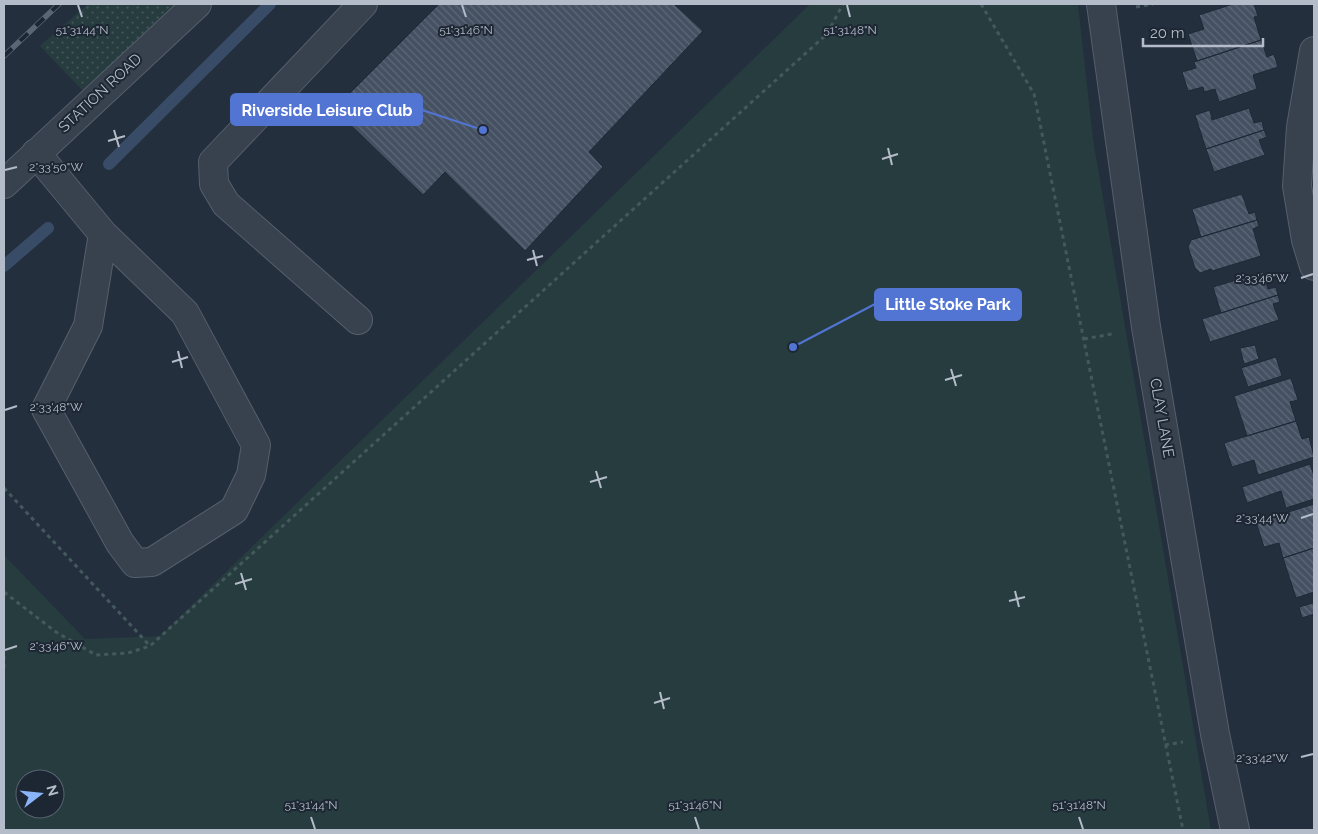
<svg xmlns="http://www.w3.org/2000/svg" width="1318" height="834" viewBox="0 0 1318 834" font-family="Raleway,sans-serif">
<defs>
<pattern id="grass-dots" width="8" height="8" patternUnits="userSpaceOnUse" patternTransform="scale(1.25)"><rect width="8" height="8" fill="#263c3f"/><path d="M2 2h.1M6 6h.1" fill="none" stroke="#435659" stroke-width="1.8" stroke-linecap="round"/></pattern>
<pattern id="building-back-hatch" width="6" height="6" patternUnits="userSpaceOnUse" patternTransform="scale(1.25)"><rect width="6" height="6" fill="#455162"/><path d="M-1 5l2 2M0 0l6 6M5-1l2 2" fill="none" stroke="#5d6877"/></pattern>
</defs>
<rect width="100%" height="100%" fill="#242f3e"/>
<path fill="url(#grass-dots)" d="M 88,4 L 177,4 L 84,92 L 40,46 Z"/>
<path fill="#263c3f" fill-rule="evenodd" d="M 810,4 L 1078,4 L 1093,139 L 1211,830 L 4,830 L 4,555 L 85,639 L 160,636 ZM 25,779 L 55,779 L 55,809 L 25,809 Z"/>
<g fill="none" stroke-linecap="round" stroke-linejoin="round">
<path stroke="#394c67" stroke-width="12" d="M 109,164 L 270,4
M 4,266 L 48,228"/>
</g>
<path fill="url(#building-back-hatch)" stroke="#1f2835" d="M 439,4 L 674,4 L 703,31 L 589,152 L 603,167 L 525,251 L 445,172 L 423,195 L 334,109 Z
M 1233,4 L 1254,4 L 1258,16 L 1254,17 L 1261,40 L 1197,61 L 1188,34 L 1204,29 L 1199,15 Z
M 1261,40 L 1267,57 L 1274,54 L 1278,67 L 1253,75 L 1257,89 L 1219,102 L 1215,89 L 1204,92 L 1203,87 L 1188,91 L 1182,72 L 1196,68 L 1194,62 Z
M 1249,108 L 1254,123 L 1262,121 L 1264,130 L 1206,149 L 1195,115 L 1210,110 L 1212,120 Z
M 1264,130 L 1267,137 L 1259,140 L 1265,155 L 1214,172 L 1206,149 Z
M 1242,194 L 1249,214 L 1255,212 L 1257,220 L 1201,237 L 1192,209 Z
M 1257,220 L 1259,226 L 1253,229 L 1261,256 L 1212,271 L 1211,269 L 1200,273 L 1195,268 L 1188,247 L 1191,240 Z
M 1263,272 L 1268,289 L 1276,287 L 1278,295 L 1221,313 L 1213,287 Z
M 1278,295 L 1280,302 L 1273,304 L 1279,320 L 1210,342 L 1202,319 Z
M 1255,345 L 1259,359 L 1244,364 L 1240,348 Z
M 1276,357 L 1282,376 L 1248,387 L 1241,368 Z
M 1291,378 L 1298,400 L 1290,402 L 1296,421 L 1247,436 L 1234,396 Z
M 1296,421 L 1302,439 L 1309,437 L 1314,457 L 1258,475 L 1254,460 L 1232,467 L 1224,443 Z
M 1310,464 L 1314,476 L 1314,499 L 1286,508 L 1281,491 L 1247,503 L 1242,487 Z
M 1314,504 L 1314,548 L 1283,558 L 1279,543 L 1264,547 L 1256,522 Z
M 1314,548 L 1314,592 L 1296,598 L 1283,558 Z
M 1312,599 L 1314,599 L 1314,614 L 1302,618 L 1299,607 L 1313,603 Z"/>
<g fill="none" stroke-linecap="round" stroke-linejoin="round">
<g stroke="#565f6c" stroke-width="30">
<path id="minor" d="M 1101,4 L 1146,327 L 1215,734 L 1235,830
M 1314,51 L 1301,127 L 1297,186 L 1306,240 L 1314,266
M 36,153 L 103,234 L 185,313 L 256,445 L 251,475 L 234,510 L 152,562 L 135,563 L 120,543 L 46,409 L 88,326 L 103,234
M 4,184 L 197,4
M 358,320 L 226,204 L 214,184 L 213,162 L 363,4"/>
</g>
<path stroke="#44595c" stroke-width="3" stroke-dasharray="4 4" stroke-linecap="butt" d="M 981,4 L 1034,94 L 1183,830
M 1136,7 L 1153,4
M 1084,339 L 1112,334
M 4,488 L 150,646
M 4,592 L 56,632 L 96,655 L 128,653 L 150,646 L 827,34 L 843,4
M 4,656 L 4,670
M 1165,745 L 1183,742"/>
<use href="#minor" stroke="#38414e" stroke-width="28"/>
<g stroke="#5a6575" stroke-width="5.5">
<path id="rail" d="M 4,56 L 59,4"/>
</g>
<use href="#rail" stroke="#1d2633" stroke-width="4" stroke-dasharray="11" stroke-linecap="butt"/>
</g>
<path fill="none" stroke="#b4bcc9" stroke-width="2" d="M 78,5 L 82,17M 462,5 L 466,17M 847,5 L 850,17M 114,130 L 119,147M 108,141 L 125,136M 888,148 L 892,165M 882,159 L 898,154M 5,170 L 17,167M 533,250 L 537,266M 527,260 L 543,256M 1301,278 L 1313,274M 178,351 L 182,368M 172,362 L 188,357M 951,369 L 956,386M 945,380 L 962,375M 5,410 L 17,406M 596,471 L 601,488M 590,482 L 607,477M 1301,518 L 1313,514M 241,573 L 246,590M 235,584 L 252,579M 1015,591 L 1019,607M 1009,601 L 1025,597M 5,650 L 17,646M 660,692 L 664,709M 654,703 L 670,698M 1301,757 L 1313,754M 311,817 L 315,829M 695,817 L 699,829M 1079,817 L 1083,829"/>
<g text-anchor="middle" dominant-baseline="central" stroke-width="4" stroke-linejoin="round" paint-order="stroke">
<g font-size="15" fill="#b4bcc9" stroke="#1d2633">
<text transform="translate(100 93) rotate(-43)">STATION ROAD</text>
<text transform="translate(1162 418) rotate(80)">CLAY LANE</text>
</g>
</g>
<g font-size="12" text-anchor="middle" fill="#b4bcc9" stroke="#1d2633" stroke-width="4" stroke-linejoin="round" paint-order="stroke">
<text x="82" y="34">51°31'44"N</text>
<text x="466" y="34">51°31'46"N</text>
<text x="850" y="34">51°31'48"N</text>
<text x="56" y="171">2°33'50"W</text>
<text x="1262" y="282">2°33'46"W</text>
<text x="56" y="411">2°33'48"W</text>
<text x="1262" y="522">2°33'44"W</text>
<text x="56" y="650">2°33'46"W</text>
<text x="1262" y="762">2°33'42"W</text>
<text x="311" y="809">51°31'44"N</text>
<text x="695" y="809">51°31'46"N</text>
<text x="1079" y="809">51°31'48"N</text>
</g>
<path fill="none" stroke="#5274d3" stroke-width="2" d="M483 130L422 110M793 347L875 304"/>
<g fill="#5274d3" stroke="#1d2633" stroke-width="2">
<circle cx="483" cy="130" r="5"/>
<circle cx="793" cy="347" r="5"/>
</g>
<g fill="#5274d3" stroke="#5274d3" stroke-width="2">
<rect x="231" y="94" width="191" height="31" rx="5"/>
<rect x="875" y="289" width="146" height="31" rx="5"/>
</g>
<g font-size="16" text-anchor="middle" font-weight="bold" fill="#fff">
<text x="327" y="116">Riverside Leisure Club</text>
<text x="948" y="310">Little Stoke Park</text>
</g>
<rect width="1318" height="834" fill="none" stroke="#b4bcc9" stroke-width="10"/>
<g transform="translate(40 794) rotate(74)"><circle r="24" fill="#1d2633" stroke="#59626f"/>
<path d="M0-4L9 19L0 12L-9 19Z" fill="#8ab4f8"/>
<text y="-8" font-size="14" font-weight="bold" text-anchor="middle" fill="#b4bcc9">N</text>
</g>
<path d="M1143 38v8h120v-8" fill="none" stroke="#b4bcc9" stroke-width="2.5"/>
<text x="1150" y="38" font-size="15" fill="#b4bcc9" stroke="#1d2633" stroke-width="4" paint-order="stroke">20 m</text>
</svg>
